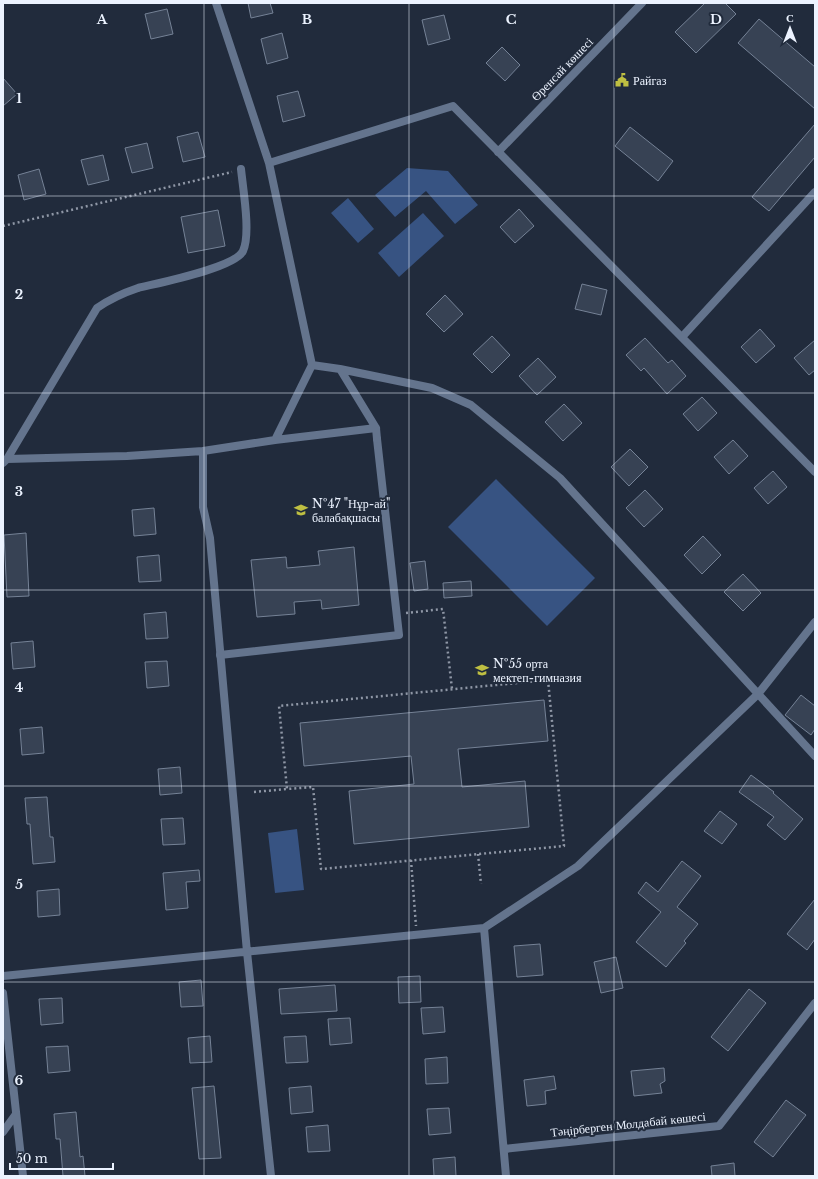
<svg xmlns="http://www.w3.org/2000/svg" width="818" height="1179" viewBox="0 0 818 1179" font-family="'Libre Baskerville',serif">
<rect width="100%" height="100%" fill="#212b3c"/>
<path fill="#375382" d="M 407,168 L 448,171 L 478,205 L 455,224 L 426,191 L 395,217 L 375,195 Z
M 348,198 L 374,229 L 358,243 L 331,213 Z
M 423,213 L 444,236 L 399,277 L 378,253 Z
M 496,479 L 595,578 L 547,626 L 448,527 Z
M 297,829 L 304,890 L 275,893 L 268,833 Z"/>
<path fill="#374254" stroke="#758296" d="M 248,3 L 270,3 L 273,13 L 251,18 Z
M 705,3 L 725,3 L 736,14 L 696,53 L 675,32 Z
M 167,9 L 173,34 L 151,39 L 145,14 Z
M 444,15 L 450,39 L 428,45 L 422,20 Z
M 759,19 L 815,67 L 815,109 L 738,43 Z
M 282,33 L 288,58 L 267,64 L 261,39 Z
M 502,47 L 520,65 L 505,81 L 486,63 Z
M 3,78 L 17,94 L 3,106 Z
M 298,91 L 305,116 L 283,122 L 277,96 Z
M 815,124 L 815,157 L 769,211 L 752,197 Z
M 630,127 L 673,161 L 658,181 L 615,146 Z
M 198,132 L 205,157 L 183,162 L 177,137 Z
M 147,143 L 153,168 L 132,173 L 125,148 Z
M 103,155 L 109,180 L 88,185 L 81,160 Z
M 39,169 L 46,194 L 24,200 L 18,175 Z
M 519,209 L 534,226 L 515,243 L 500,227 Z
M 218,210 L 225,246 L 188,253 L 181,217 Z
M 582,284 L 607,290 L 601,315 L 575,309 Z
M 445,295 L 463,314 L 444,332 L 426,314 Z
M 760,329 L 775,346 L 756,363 L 741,347 Z
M 492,336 L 510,355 L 492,373 L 473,354 Z
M 645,338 L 668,363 L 672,360 L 686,376 L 667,394 L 644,368 L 641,371 L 626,355 Z
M 815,340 L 815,370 L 809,375 L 794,358 Z
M 538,358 L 556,377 L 537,395 L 519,376 Z
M 702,397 L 717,413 L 698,431 L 683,414 Z
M 564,404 L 582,423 L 563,441 L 545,422 Z
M 733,440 L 748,456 L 729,474 L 714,457 Z
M 630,449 L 648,467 L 629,486 L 611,467 Z
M 773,471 L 787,487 L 768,504 L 754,488 Z
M 645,490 L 663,509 L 644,527 L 626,508 Z
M 154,508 L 156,534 L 134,536 L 132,510 Z
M 26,533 L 29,596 L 7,597 L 4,535 Z
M 703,536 L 721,555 L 702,574 L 684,555 Z
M 354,547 L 359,605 L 322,609 L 321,600 L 294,602 L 295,614 L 257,617 L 251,560 L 286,557 L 287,568 L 320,565 L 318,551 Z
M 159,555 L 161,581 L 139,582 L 137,557 Z
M 425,561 L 428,589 L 414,591 L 410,563 Z
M 743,574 L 761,593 L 743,611 L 724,592 Z
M 471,581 L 472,596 L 444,598 L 443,583 Z
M 166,612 L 168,638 L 146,639 L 144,614 Z
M 33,641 L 35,667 L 13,669 L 11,643 Z
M 167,661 L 169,686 L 147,688 L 145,662 Z
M 801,695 L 815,706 L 815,729 L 811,735 L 785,715 Z
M 544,700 L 548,741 L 458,749 L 462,787 L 525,781 L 529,827 L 354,844 L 349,791 L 414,784 L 411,756 L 304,766 L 300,723 Z
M 42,727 L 44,753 L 22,755 L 20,729 Z
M 180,767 L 182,793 L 160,795 L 158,769 Z
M 751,775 L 774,792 L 773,793 L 803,819 L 785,840 L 767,825 L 774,817 L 739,792 Z
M 47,797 L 50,837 L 53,837 L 55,862 L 33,864 L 30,824 L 27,824 L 25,798 Z
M 720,811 L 737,824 L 722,844 L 704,831 Z
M 183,818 L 185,844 L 163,845 L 161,819 Z
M 682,861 L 701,876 L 677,907 L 698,924 L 684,941 L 686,943 L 666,967 L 636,942 L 661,912 L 638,893 L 646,882 L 658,892 Z
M 199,870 L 200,881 L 186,882 L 188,908 L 166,910 L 163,873 Z
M 59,889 L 60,915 L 38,917 L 37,891 Z
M 815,899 L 815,939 L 807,950 L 787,934 Z
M 540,944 L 543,975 L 517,977 L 514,946 Z
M 616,957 L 623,988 L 601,993 L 594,962 Z
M 420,976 L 421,1002 L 399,1003 L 398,977 Z
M 201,980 L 203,1006 L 181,1007 L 179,982 Z
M 335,985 L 337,1011 L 281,1014 L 279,989 Z
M 749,989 L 766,1003 L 728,1051 L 711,1037 Z
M 62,998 L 63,1023 L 41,1025 L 39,999 Z
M 443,1007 L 445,1032 L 423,1034 L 421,1008 Z
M 350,1018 L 352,1043 L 330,1045 L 328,1019 Z
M 210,1036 L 212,1062 L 190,1063 L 188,1038 Z
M 306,1036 L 308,1062 L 286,1063 L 284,1037 Z
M 68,1046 L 70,1071 L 48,1073 L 46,1047 Z
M 447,1057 L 448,1083 L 426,1084 L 425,1059 Z
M 664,1068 L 665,1081 L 660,1084 L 662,1093 L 634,1096 L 631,1071 Z
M 554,1076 L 556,1089 L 545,1091 L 546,1104 L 527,1106 L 524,1080 Z
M 214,1086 L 221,1158 L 199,1159 L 192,1088 Z
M 311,1086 L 313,1112 L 291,1114 L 289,1088 Z
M 786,1100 L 806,1115 L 773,1157 L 754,1142 Z
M 449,1108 L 451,1133 L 429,1135 L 427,1109 Z
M 76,1112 L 80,1157 L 83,1156 L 85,1176 L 63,1176 L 60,1139 L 56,1139 L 54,1114 Z
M 328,1125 L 330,1151 L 308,1152 L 306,1127 Z
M 455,1157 L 456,1176 L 434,1176 L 433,1159 Z
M 734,1163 L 735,1176 L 712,1176 L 711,1166 Z"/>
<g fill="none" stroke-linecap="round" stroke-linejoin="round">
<path stroke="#8f97a6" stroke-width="2.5" stroke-dasharray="2 3" stroke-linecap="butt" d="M 3,226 L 232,172
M 406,613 L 443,609 L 452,689
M 548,680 L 564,846 L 321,869 L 313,787 L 287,789 L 279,706 Z
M 254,792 L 287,789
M 478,854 L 481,884
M 411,860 L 416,926"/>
<path stroke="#64748d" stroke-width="8" d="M 220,655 L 399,635 L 377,439
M 3,993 L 23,1176
M 3,1132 L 16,1114"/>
<path stroke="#64748d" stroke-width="8" d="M 216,3 L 269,163 L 453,106 L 815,472
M 498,152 L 642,3
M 269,163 L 312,365 L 275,440 L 203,451 L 203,507 L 210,538 L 247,952 L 271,1176
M 682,337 L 815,192
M 312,365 L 340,369 L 376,428
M 340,369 L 432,388 L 471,405 L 560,478 L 815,756
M 275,440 L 376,428 L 377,439
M 7,459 L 127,456 L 203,451
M 3,463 L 7,459 L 97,308 C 110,299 123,293 138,288 C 158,283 235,268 243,251 C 251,234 243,189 241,169
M 3,976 L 484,928
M 504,1149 L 719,1126 L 815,1003
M 506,1176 L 484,928 L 578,866 L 758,694 L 815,622"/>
</g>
<path fill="none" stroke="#ecf3ff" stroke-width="1" stroke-opacity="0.55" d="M 204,3 L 204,1176M 409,3 L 409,1176M 614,3 L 614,1176M 3,196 L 815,196M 3,393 L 815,393M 3,590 L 815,590M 3,786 L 815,786M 3,982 L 815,982"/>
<defs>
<g id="civic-bare" transform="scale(1.08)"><path d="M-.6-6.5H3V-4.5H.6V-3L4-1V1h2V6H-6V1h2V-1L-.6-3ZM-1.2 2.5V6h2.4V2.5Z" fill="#bebf42" stroke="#212b3c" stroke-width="2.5" paint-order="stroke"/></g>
<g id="school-bare" transform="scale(1.08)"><path d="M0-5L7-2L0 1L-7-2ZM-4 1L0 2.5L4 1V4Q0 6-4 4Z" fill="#bebf42" stroke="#212b3c" stroke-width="2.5" paint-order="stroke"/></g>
</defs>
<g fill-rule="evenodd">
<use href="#civic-bare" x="622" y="80"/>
<use href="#school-bare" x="301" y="510"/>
<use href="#school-bare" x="482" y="670"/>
</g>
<g text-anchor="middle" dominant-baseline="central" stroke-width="4" stroke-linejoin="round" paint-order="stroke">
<g font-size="12" fill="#ecf3ff" stroke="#212b3c">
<text transform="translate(562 69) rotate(-46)">Өренсай көшесі</text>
<text transform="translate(628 1124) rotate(-6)">Тәңірберген Молдабай көшесі</text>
</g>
<g font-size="12" fill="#ecf3ff" stroke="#212b3c" text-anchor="start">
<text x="633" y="80">Райгаз</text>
<text x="312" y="503">№47 "Нұр-ай"<tspan x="312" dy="14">балабақшасы</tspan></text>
<text x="493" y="663">№55 орта<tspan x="493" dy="14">мектеп-гимназия</tspan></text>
</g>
</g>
<g font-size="13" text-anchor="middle" font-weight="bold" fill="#ecf3ff" stroke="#212b3c" stroke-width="4" stroke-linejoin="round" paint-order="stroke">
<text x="102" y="24">A</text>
<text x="307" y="24">B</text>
<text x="511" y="24">C</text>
<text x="716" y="24">D</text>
<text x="19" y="103">1</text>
<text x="19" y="299">2</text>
<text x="19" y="496">3</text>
<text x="19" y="692">4</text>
<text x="19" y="889">5</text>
<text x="19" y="1085">6</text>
</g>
<rect width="818" height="1179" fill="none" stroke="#ecf3ff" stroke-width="8"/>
<g transform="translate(790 28)" stroke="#212b3c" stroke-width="3" paint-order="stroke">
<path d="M0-3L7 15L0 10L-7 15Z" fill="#ecf3ff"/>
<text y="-6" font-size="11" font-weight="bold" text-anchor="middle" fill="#ecf3ff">С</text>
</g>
<path d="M10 1163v6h103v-6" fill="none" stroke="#ecf3ff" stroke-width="2"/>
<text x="16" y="1163" font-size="12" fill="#ecf3ff" stroke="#212b3c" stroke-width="3" paint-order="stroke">50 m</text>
</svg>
